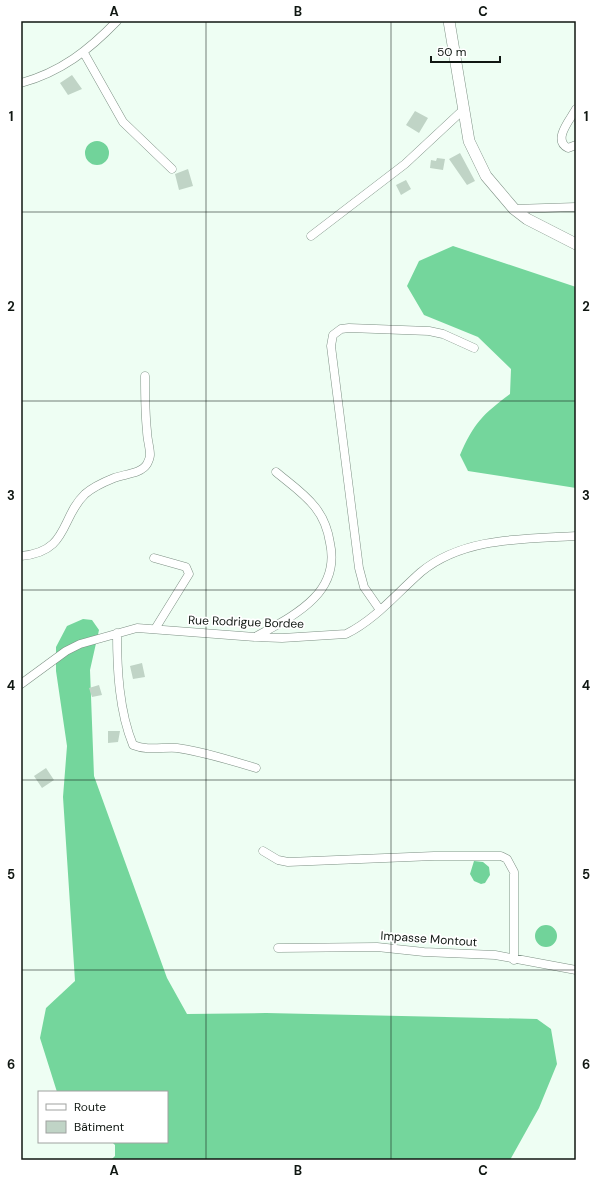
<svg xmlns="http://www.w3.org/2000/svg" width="597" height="1181" viewBox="0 0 597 1181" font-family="'DM Sans',sans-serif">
<rect width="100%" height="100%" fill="#eefef3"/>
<path fill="#74d69c" d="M 453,246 L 576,287 L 576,488 L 468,471 L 460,455 C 474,423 482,415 510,394 L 511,369 L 478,337 L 424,315 L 407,286 L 419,261 Z
M 83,619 L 92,620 L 99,630 L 90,670 L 94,776 L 167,978 L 187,1014 L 266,1013 L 537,1019 L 551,1029 L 557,1064 L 539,1108 L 510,1160 L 111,1160 L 115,1156 L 115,1145 L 112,1142 L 167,1142 L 167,1092 L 57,1092 L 40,1038 L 46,1008 L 75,981 L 63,797 L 67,746 L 56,671 L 56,647 L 67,626 Z"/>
<path fill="#71d39a" d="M85 153a12 12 0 1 1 24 0a12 12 0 1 1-24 0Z
M 474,861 L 483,862 L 489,867 L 490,875 L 485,883 L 481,884 L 474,881 L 470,874 Z
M535 936a11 11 0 1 1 22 0a11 11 0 1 1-22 0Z"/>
<path fill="#c0d4c6" d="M 72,75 L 82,89 L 68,95 L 60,83 Z
M 415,111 L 428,118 L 419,133 L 406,125 Z
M 460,153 L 475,181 L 467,185 L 449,159 Z
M 437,158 L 445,159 L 443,170 L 430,168 L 431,160 L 436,161 Z
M 188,169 L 193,186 L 179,190 L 175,174 Z
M 406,180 L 411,189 L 401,195 L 396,185 Z
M 142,663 L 145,677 L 133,679 L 130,666 Z
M 99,685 L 102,695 L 92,697 L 89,688 Z
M 108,731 L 120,731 L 118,742 L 108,743 Z
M 46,768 L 54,780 L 42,788 L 34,776 Z"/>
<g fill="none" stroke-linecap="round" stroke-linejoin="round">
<g stroke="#7d9084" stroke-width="9">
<path id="minor" d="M 84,53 L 123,122 L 172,169
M 21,83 C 61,72 89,50 117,21
M 576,109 C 570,120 552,140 568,148 L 576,145
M 514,209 L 576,207
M 311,236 L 405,164 L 463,110
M 21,556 C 69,552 60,518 85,494 C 93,487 104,482 114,478 C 124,474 141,474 147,464 C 148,462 150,458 150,455 C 150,447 147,439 147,431 C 145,413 145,394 145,376
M 154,558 L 186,567 L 189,574 L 155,629
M 380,610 L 364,587 L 359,568 L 331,346 L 333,335 L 341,329 L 349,328 L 429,331 L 443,334 L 474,348
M 117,633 C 117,669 119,711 133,745 C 148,751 162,747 177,748 C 204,752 230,760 256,768
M 255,637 C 293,616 341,594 330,543 C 328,530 323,517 315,507 C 304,493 289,483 276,472
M 21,684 L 66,651 L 80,644 L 137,628 L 255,637 L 282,638 L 346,634 C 375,620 397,593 421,572 C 463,537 524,539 576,536
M 263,851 L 278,860 L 288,862 L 434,856 L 501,856 L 507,859 L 514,872 L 514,960
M 278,948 L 377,947 L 424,952 L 495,955 L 576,970"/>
</g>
<g stroke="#7d9084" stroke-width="12">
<path id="tertiary" d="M 449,21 L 469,141 L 486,176 L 514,209 L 527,219 L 576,244"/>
</g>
<use href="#minor" stroke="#fff" stroke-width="8"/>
<use href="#tertiary" stroke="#fff" stroke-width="11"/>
</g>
<path fill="none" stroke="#101712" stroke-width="1" stroke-opacity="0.55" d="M 206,21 L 206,1160M 391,21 L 391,1160M 21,212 L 576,212M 21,401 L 576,401M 21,590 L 576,590M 21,780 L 576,780M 21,970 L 576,970"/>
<g text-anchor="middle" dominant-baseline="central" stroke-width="3.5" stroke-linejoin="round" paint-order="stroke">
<g font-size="12" fill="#101712" stroke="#fff">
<text transform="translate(246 622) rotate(2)">Rue Rodrigue Bordee</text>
<text transform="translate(429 939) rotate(4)">Impasse Montout</text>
</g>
</g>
<rect width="597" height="1181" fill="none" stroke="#ffffff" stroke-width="44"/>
<rect x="38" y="1091" width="130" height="52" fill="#ffffff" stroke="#9fa2a0"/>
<rect x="46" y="1104" width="20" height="6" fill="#ffffff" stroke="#9fa2a0"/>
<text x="74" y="1111" font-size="12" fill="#101712">Route</text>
<rect x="46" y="1121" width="20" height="12" fill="#c0d4c6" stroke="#9fa2a0"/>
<text x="74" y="1131" font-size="12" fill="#101712">Bâtiment</text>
<path d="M431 56v6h69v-6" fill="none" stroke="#101712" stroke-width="2"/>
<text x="437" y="56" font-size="12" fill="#101712" stroke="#ffffff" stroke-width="3" paint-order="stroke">50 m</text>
<rect x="22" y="22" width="553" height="1137" fill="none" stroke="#101712" stroke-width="1.5"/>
<g font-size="13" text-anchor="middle" font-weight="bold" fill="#101712">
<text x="114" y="16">A</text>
<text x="298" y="16">B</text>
<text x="483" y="16">C</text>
<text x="11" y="121">1</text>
<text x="586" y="121">1</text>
<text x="11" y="311">2</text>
<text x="586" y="311">2</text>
<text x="11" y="500">3</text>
<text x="586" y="500">3</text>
<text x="11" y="690">4</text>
<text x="586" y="690">4</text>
<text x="11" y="879">5</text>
<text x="586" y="879">5</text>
<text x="11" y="1069">6</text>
<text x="586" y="1069">6</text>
<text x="114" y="1175">A</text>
<text x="298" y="1175">B</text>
<text x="483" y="1175">C</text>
</g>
</svg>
